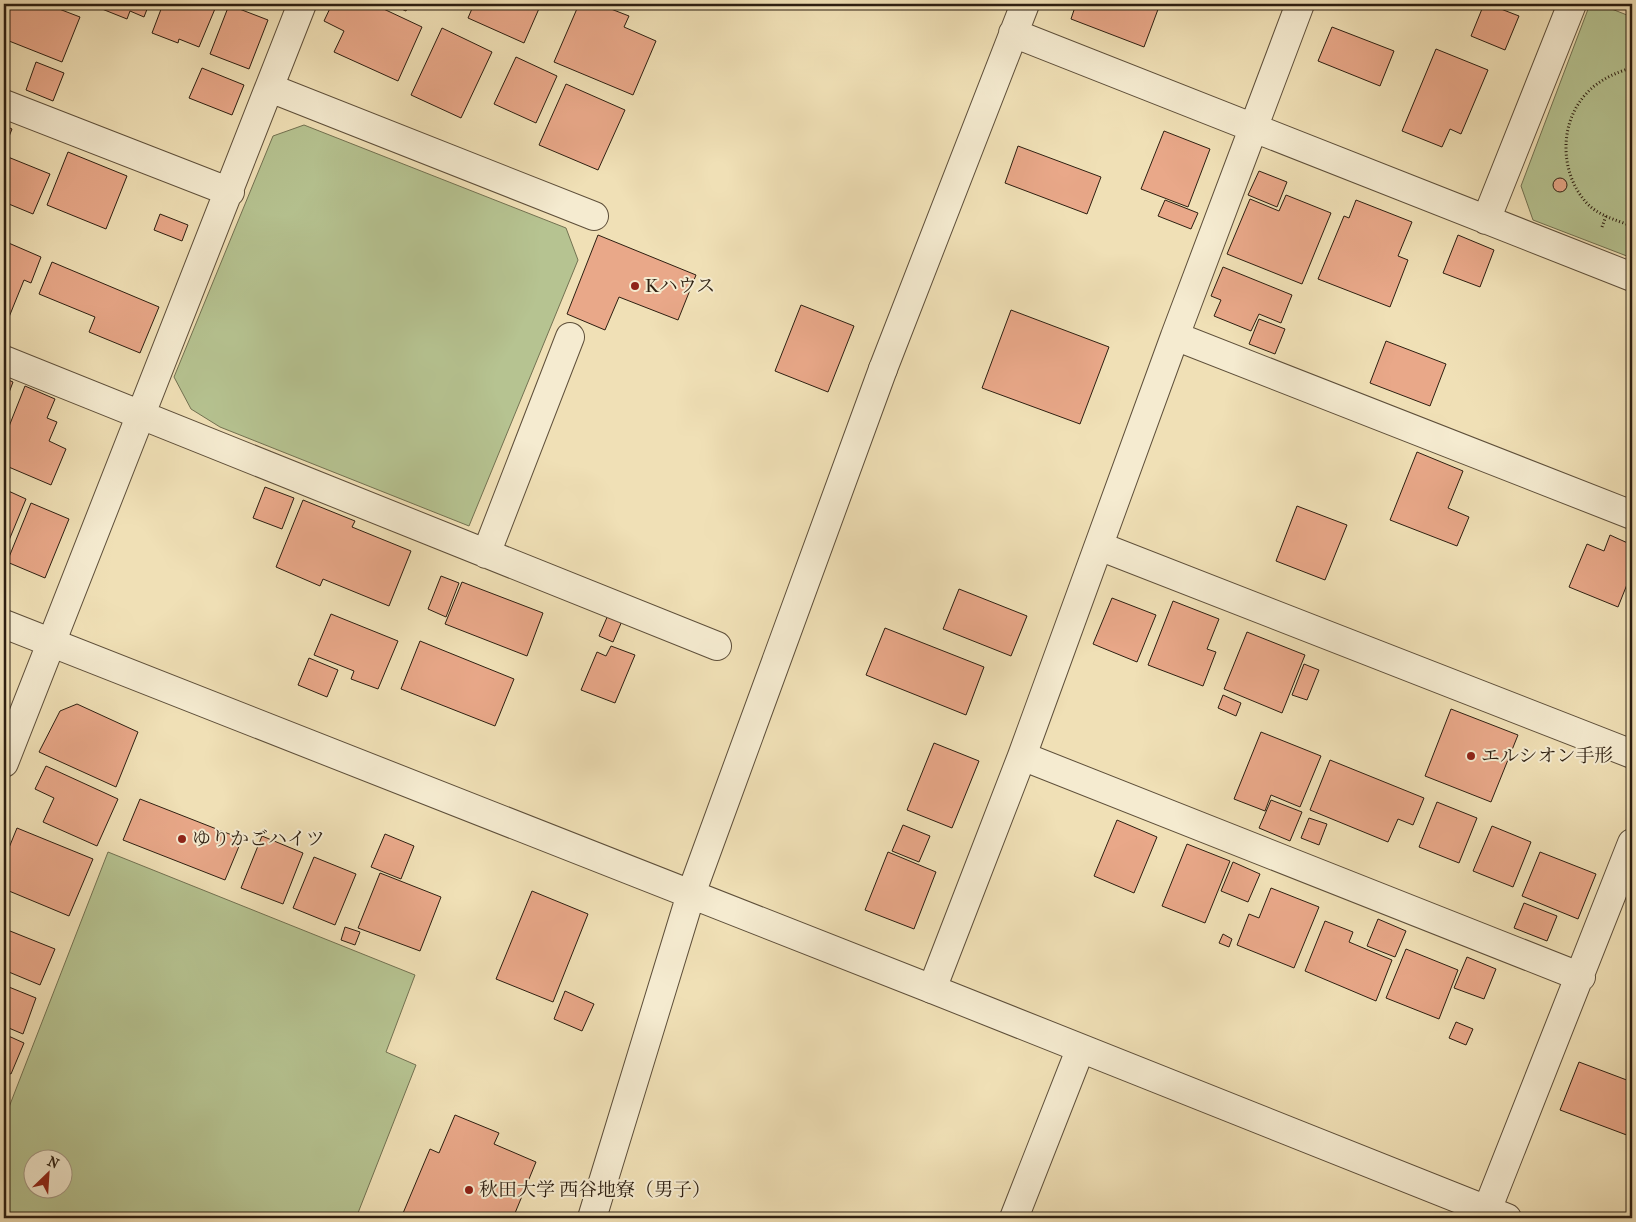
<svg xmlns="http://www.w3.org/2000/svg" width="1636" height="1222" viewBox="0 0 1636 1222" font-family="'IM FELL French Canon','Noto Serif JP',serif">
<rect width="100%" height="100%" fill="#f0e0b6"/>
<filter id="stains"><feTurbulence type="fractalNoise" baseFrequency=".004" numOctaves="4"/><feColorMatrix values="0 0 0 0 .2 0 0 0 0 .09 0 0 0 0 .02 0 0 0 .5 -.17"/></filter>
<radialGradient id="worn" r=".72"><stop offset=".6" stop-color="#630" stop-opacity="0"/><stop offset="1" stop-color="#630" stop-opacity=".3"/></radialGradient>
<path fill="#b6c391" stroke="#727151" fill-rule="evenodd" d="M 1590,4 L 1599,4 L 1632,17 L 1632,258 L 1533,220 L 1521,186 Z
M 304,125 L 566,228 L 578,260 L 469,526 L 220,427 L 191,409 L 174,377 L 273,136 Z
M 108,852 L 415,975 L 386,1052 L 416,1065 L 356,1218 L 4,1218 L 4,1120 ZM 32,1160 L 62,1160 L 62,1190 L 32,1190 Z"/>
<path fill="#e9a889" stroke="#2d1f11" d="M 10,4 L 46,4 L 80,17 L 62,62 L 4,39 L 4,21 Z
M 93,4 L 149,4 L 144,17 L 130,11 L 127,19 L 92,5 Z
M 163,4 L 217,4 L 199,47 L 179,39 L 178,43 L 152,33 Z
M 332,4 L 373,4 L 422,27 L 398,81 L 334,52 L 344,31 L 324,21 Z
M 390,4 L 409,4 L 406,11 Z
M 474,4 L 541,4 L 524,43 L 468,18 Z
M 579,4 L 613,4 L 611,9 L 629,16 L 624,27 L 656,41 L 633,95 L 554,62 Z
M 1076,4 L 1160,4 L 1144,47 L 1071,19 Z
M 1484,4 L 1488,4 L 1519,16 L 1505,50 L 1471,36 Z
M 229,5 L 268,20 L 249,69 L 210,54 Z
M 1332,27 L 1394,51 L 1380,86 L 1318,61 Z
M 442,28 L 492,52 L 461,118 L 411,95 Z
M 1436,49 L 1488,70 L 1461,134 L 1450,129 L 1442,147 L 1402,131 Z
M 516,57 L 557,76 L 536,123 L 494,104 Z
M 36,62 L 64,73 L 53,101 L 26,90 Z
M 202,68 L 244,85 L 232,115 L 189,98 Z
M 566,84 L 625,110 L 598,170 L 539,145 Z
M 4,125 L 12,129 L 4,149 Z
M 1164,131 L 1210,149 L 1188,207 L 1141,189 Z
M 1018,146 L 1101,177 L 1087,214 L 1005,183 Z
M 68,152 L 127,176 L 106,229 L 47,205 Z
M 8,157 L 50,174 L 33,214 L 4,202 L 4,167 Z
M 1259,171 L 1287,182 L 1277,207 L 1248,195 Z
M1553 185a7 7 0 1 1 14 0a7 7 0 1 1-14 0Z
M 1286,195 L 1331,213 L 1302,284 L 1227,254 L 1250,199 L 1279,211 Z
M 1165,200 L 1198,213 L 1191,229 L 1158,216 Z
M 1356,200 L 1412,222 L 1398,256 L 1408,260 L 1390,307 L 1318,279 L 1344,216 L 1349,218 Z
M 160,214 L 188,225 L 182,241 L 154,230 Z
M 598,235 L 696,275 L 678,320 L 619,297 L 605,330 L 567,314 Z
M 1458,235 L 1494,250 L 1480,287 L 1443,273 Z
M 4,241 L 41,257 L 31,283 L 24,280 L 7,322 L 4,320 Z
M 52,262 L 159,307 L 140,353 L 89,332 L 95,317 L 39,294 Z
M 1223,267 L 1292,295 L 1281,323 L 1259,314 L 1251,331 L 1214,316 L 1221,300 L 1211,296 Z
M 801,305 L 854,326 L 828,392 L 775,371 Z
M 1011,310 L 1109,347 L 1080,424 L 982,388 Z
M 1259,319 L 1285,329 L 1275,354 L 1249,344 Z
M 1386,341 L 1446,364 L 1430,406 L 1370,383 Z
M 4,378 L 13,382 L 4,406 Z
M 25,386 L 55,399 L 47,418 L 57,422 L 49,441 L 66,449 L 51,485 L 4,465 L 4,439 Z
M 1417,452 L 1463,471 L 1448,508 L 1469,517 L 1457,546 L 1390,520 Z
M 265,487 L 294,498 L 282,529 L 253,518 Z
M 4,489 L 26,499 L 5,550 L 4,549 Z
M 303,500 L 355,521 L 352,527 L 411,551 L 389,606 L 323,579 L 320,586 L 276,567 Z
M 31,503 L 69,519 L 45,578 L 7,562 Z
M 1297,506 L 1347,525 L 1325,580 L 1276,561 Z
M 1610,535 L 1632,545 L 1632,572 L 1618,607 L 1569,587 L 1587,544 L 1604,551 Z
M 441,576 L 459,583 L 446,617 L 428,609 Z
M 462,582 L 543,613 L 527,656 L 445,624 Z
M 959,589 L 1027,616 L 1011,656 L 943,629 Z
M 1112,598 L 1156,615 L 1137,662 L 1093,644 Z
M 1173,601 L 1219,619 L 1207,649 L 1216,652 L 1203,686 L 1148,665 Z
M 331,614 L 398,641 L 378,689 L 351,679 L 354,671 L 314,655 Z
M 608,615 L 622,621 L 613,642 L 599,636 Z
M 885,628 L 984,667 L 966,715 L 866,675 Z
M 1247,632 L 1305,655 L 1282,713 L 1224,689 Z
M 420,641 L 514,679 L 495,726 L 401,689 Z
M 611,646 L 635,655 L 615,703 L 581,690 L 597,652 L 606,656 Z
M 309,658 L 338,670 L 327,697 L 298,685 Z
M 1304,664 L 1319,670 L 1307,700 L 1292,695 Z
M 1223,695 L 1241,703 L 1236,716 L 1218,708 Z
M 77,704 L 138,732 L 116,787 L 39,752 L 60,711 Z
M 1451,709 L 1518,735 L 1491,802 L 1425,776 Z
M 1261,732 L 1321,756 L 1300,807 L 1271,795 L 1265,811 L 1234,799 Z
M 934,743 L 979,761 L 952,828 L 907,810 Z
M 1330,760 L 1424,798 L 1413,825 L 1398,819 L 1388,842 L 1310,810 Z
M 46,766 L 118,799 L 97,846 L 43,822 L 54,798 L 35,789 Z
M 140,799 L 242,839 L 225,880 L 123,840 Z
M 1271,800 L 1302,812 L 1290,841 L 1259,828 Z
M 1437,802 L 1477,818 L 1459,863 L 1419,847 Z
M 1309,818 L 1327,824 L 1319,845 L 1301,838 Z
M 1117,820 L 1157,837 L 1134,893 L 1094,876 Z
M 903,825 L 930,836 L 919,862 L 892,851 Z
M 1492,826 L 1531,842 L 1513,887 L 1473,871 Z
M 17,828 L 93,859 L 69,916 L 9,891 L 4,903 L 4,860 Z
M 385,834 L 414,846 L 401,879 L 371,867 Z
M 262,836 L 303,853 L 283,904 L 241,888 Z
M 1187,844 L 1230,861 L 1205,923 L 1162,906 Z
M 888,852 L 936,872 L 914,929 L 865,910 Z
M 1540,852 L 1596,874 L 1578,919 L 1522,896 Z
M 314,857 L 356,874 L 335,925 L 293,908 Z
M 1233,862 L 1260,874 L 1248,902 L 1221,891 Z
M 380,873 L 441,897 L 420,951 L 358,928 Z
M 1271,888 L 1319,907 L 1294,968 L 1237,945 L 1249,914 L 1259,918 Z
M 532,891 L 588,914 L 553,1002 L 496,979 Z
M 1524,903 L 1557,916 L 1547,941 L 1514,928 Z
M 1378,919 L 1406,931 L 1395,957 L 1367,946 Z
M 1325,921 L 1353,932 L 1349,942 L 1392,960 L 1376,1001 L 1305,971 Z
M 345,927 L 360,932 L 355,945 L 341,940 Z
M 5,929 L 55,949 L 40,985 L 4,970 L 4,933 Z
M 1223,934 L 1232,939 L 1229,947 L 1219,943 Z
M 1406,949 L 1458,970 L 1439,1019 L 1386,998 Z
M 1467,957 L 1496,969 L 1484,999 L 1454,988 Z
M 4,985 L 36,998 L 23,1034 L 4,1026 Z
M 565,991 L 594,1004 L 582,1031 L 554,1019 Z
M 1456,1022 L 1473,1029 L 1466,1045 L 1449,1038 Z
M 4,1034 L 24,1043 L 11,1074 L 4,1071 Z
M 1579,1062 L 1632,1082 L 1632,1137 L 1560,1110 Z
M 455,1115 L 499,1133 L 494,1144 L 536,1162 L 513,1218 L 401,1218 L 430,1149 L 439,1153 Z"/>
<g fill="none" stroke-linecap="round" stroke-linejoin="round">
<g stroke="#5e4f3a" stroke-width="30">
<path id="minor" d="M 1300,4 L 1175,336 L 1632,515
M 1013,33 L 1632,277
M 270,88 L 594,216
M 4,104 L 230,192
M 1486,220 L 1572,4
M 4,360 L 717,646
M 883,369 L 1025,4
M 1099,546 L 1632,754
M 486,554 L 570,337
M 1022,756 L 1581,977
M 4,763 L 302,4
M 932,989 L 1022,756 L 1175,336
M 1487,1210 L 1632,843
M 1014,1218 L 1080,1050"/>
</g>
<g stroke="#5e4f3a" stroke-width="30">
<path id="tertiary" d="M 4,624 L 932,989 L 1507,1218
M 592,1218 L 691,894 L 883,369"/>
</g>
<path stroke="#2d1f11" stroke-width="3" stroke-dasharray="1 2.5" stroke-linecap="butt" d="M 1632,68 C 1616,72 1597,81 1586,94 C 1559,123 1560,172 1585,201 C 1596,215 1616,220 1632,226
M 1602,227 L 1606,216"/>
<use href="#minor" stroke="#f5ebd0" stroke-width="28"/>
<use href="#tertiary" stroke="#f5ebd0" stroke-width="28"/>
</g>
<g fill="#8f2418" stroke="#f5ebd0" stroke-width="2">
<circle cx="635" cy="286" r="5"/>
<circle cx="1471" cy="756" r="5"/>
<circle cx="182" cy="839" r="5"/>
<circle cx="469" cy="1190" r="5"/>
</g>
<g text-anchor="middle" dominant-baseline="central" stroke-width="4" stroke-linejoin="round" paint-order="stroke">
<g font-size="19" fill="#2d1f11" stroke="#f5ebd0" text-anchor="start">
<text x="645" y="286">Kハウス</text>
<text x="1481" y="756">エルシオン手形</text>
<text x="192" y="839">ゆりかごハイツ</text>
<text x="479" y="1190">秋田大学 西谷地寮（男子）</text>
</g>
</g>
<rect width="1636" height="1222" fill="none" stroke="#f0e0b6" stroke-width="20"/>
<rect x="5" y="5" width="1626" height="1212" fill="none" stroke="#2d1f11" stroke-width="2.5"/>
<rect x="10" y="10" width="1616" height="1202" fill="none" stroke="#2d1f11"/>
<g transform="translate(48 1174) rotate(25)"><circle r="24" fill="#f5ebd0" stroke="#a59984"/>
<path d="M0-4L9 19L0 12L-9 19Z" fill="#8f2418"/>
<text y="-8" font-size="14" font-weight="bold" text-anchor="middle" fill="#2d1f11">N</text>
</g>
<rect width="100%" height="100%" filter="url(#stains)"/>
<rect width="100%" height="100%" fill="url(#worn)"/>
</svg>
